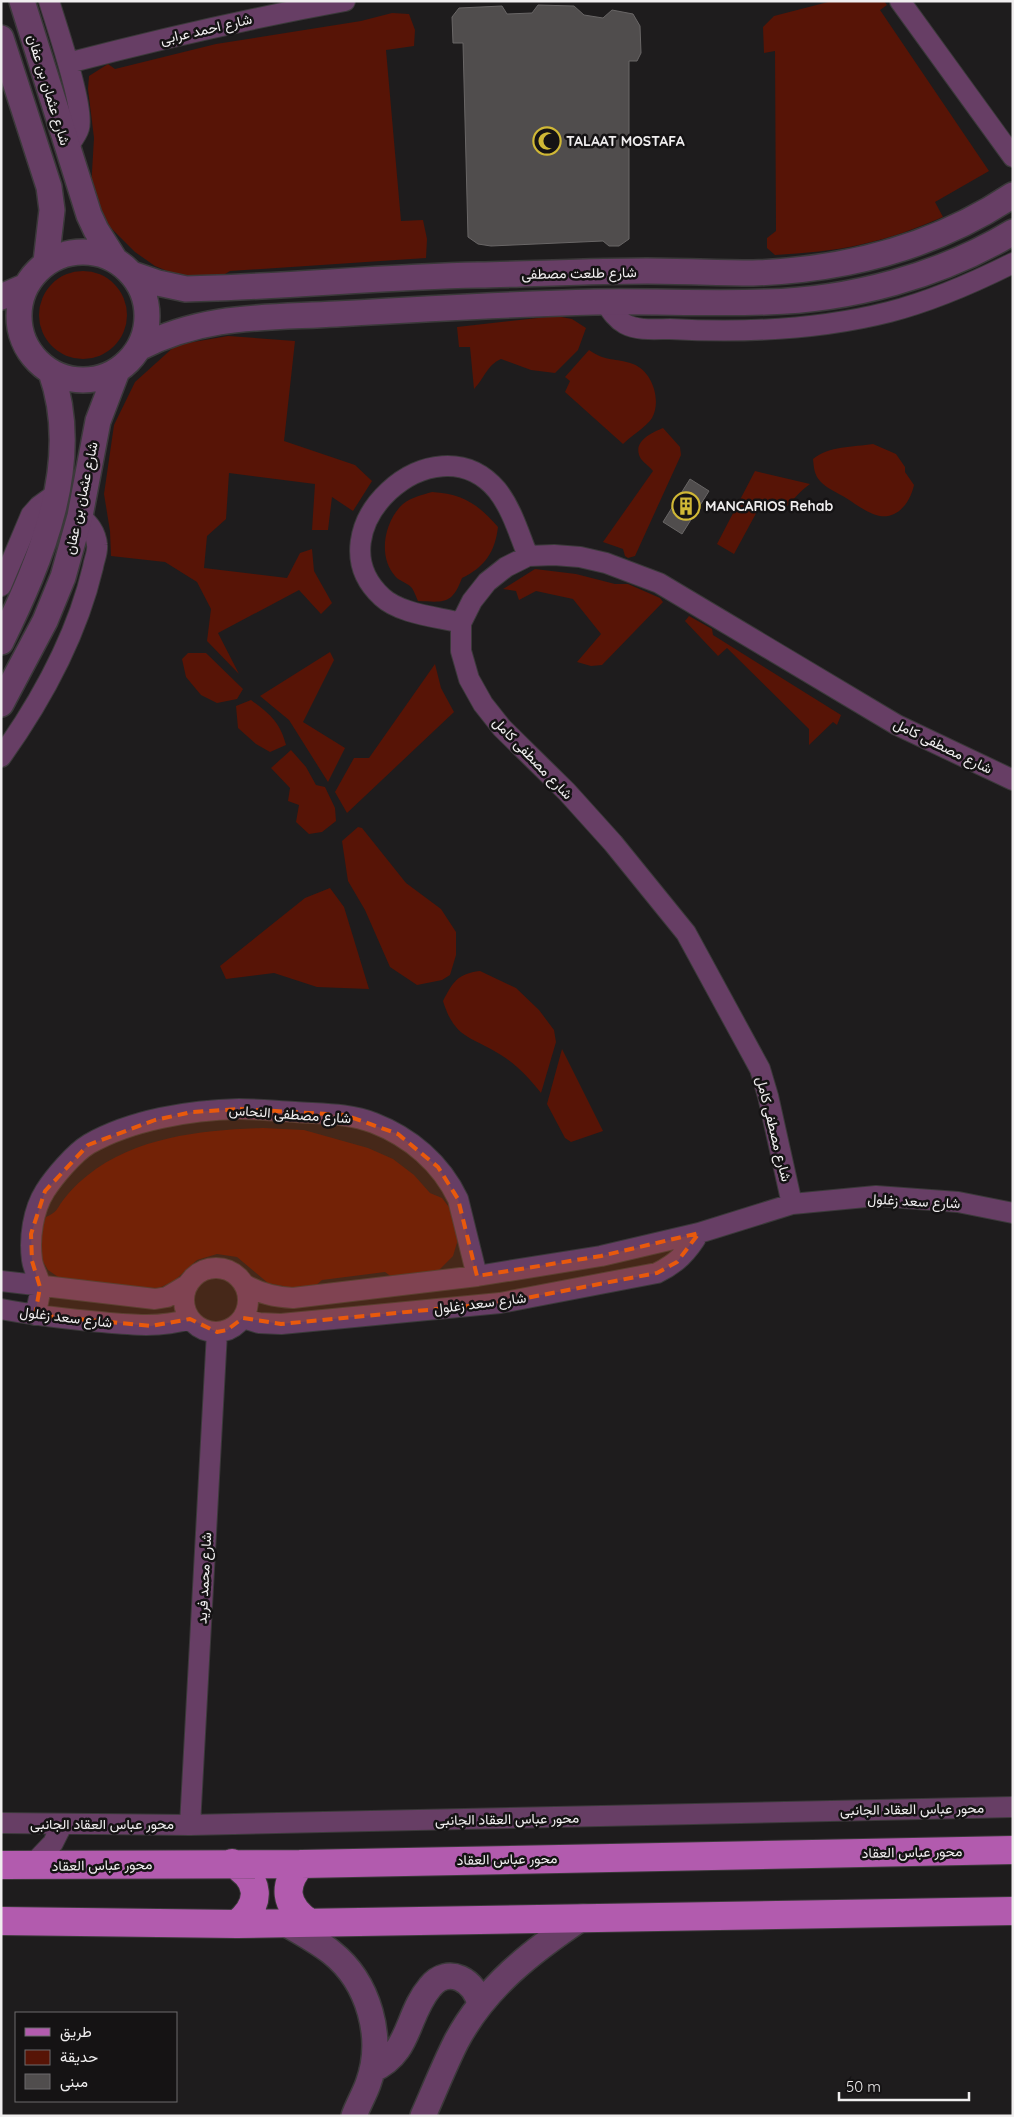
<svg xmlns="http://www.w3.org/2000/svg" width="1014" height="2117" viewBox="0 0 1014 2117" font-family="Quicksand,Vazirmatn,sans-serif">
<rect width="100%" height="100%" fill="#1e1c1d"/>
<path fill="#571406" d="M 832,1 L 884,1 L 887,5 L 880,10 L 989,171 L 935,202 L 943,217 C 917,228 891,238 863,244 C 834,251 804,253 775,255 L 767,248 L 767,238 L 776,231 L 775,51 L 764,53 L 763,27 L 774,16 Z
M 392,13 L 409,14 L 415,30 L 414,46 L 386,50 L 401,221 L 423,220 L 427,239 L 426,258 L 230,271 L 220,277 L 182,277 L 155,266 L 135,252 L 109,226 L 91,189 L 94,138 L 88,89 L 89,76 L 108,64 L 115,69 L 216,44 L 361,21 Z
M39 315a44 44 0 1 1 88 0a44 44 0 1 1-88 0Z
M 556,316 L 572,319 L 586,328 L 578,350 L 555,373 L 531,370 L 501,359 C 487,365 484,379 474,389 L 470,347 L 459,347 L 457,327 Z
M 228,336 L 295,341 L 284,441 L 355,465 L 372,481 L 353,511 L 332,497 L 328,530 L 312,530 L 315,484 L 229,473 L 226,519 L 207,536 L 204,568 L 287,578 L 300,553 L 312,549 L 314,571 L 332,603 L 321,614 L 299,590 L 218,633 L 239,674 L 207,641 L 211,609 L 197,582 L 165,562 L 111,556 L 110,531 L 104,494 L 114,425 L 135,382 L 176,345 Z
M 589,350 C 608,363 614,357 633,364 C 652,371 662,400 652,418 C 647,426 630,437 623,444 L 565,392 L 570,381 L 565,377 Z
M 663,428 L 680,447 L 681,455 L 635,556 L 628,558 L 625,556 L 623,549 L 603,542 L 653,471 C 650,467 644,463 641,459 C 631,442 651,433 663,428 Z
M 873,444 L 896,454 L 905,467 L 905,472 L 914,485 C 910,504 895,523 873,514 C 863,510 854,503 846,498 C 838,493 826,488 820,481 C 814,474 814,468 813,459 C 829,446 853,447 873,444 Z
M 755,471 L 810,484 C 798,492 792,503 780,512 L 769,505 L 760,506 L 734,554 L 717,544 Z
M 432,492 C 463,494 478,504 498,527 C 495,552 485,567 462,578 C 452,605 444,602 418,601 C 416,597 414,590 411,587 C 406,582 399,581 395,576 C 377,556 385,520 403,504 C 412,497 422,495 432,492 Z
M 535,569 L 576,574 L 615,584 L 628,584 L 660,598 L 663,602 L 602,665 L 591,666 L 577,662 L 601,634 L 573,599 L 536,591 L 519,600 L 516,591 L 503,589 Z
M 689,616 L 712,629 L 713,635 L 841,715 L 837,725 L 833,722 L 809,745 L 809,729 L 727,648 L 718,656 L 685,621 Z
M 330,652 L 334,660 L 303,722 L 345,748 L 328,782 L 289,720 L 260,696 Z
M 188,653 L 206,653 L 243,689 L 237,699 L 217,703 L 201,695 L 186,677 L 182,659 Z
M 435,664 L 441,688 L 454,712 L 347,813 L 335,792 L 354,758 L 369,758 Z
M 251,700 C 270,714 280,722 286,745 L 270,752 L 256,744 L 238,728 L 236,706 Z
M 291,750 L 306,767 L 316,785 L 325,787 L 335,808 L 336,821 L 322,832 L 309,834 L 296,822 L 299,805 L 288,801 L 290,788 L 271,768 Z
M 358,827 L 362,828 L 406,883 L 441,909 L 456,932 L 456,955 L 450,975 L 442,980 L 417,985 L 390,967 L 365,910 L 348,881 L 342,841 Z
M 330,888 L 344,907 L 369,989 L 317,987 L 274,973 L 226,979 L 220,966 L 305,898 Z
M 480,971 L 516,988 L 539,1010 L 554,1030 L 556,1042 L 541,1093 C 529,1078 517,1065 501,1055 C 472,1036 455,1040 443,1001 C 453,982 457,974 480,971 Z
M 562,1049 L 603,1131 L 571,1142 L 565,1138 L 547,1104 Z
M 263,1128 L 304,1130 L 368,1148 L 393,1159 L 414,1175 L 430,1193 L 442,1198 L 455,1215 L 459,1236 L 453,1256 L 438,1271 L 392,1277 L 385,1272 L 322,1280 L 314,1287 L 288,1287 L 268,1283 L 237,1257 L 217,1254 L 197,1260 L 174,1281 L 159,1288 L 124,1287 L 64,1281 L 48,1270 L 39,1255 L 41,1231 L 46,1217 C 59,1211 56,1209 64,1199 C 70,1191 80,1181 88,1175 C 137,1136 204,1130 263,1128 Z"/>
<path fill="#504d4d" stroke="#696666" d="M 538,5 L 574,6 L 584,15 L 603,18 L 612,10 L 633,14 L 640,26 L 641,53 L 637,61 L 629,61 L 629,239 L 619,246 L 609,246 L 603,241 L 491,246 L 478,244 L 468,237 L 463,43 L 453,43 L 452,17 L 459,8 L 502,6 L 507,14 L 532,13 Z
M 690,479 L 709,491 L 682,534 L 663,522 Z"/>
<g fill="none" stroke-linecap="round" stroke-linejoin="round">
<g stroke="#3b393a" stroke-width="22">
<path id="minor" d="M 49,1 C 56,24 85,109 79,128 C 77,135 71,142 67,148
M 900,1 L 1013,157
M 68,63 C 160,39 251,18 345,1
M 605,302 C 611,311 616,319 625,324 C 638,331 656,329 670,329 C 743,333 818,330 889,312 C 932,301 973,283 1013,263
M 1,586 L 31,515 L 39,506 L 57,493
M 461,623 C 438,617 400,614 382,597 C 310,531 434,416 497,490 C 512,509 519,534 528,556
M 1,757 C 41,701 77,635 93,567 C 94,560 98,552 97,545 C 96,532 89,524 80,516
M 792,1204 L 768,1096 L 760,1069 L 686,933 L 613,843 L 567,792 L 502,728 L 483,704 L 469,679 L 461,651 L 461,623 L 472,601 L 487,582 L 506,567 L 528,556 L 554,555 L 580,557 L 606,563 L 659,583 L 897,725 L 1013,780
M184 1300a32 32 0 1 1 64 0a32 32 0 1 1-64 0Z
M 1,1281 L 155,1299 L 167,1297 L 187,1285
M 244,1284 C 260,1294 275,1297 293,1298 L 477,1276 L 601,1256 L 699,1233 L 792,1204 L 876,1196 L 958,1202 L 1013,1213
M 1,1309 C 31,1315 60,1318 90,1321 C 124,1324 157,1329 190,1319
M 35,1315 C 37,1306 41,1294 40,1285 C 39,1277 33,1269 32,1260 C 29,1238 33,1210 45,1191 C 54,1177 74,1153 89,1144 C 131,1120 190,1110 239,1109 C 257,1109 276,1111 295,1112 C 321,1114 349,1113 374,1123 C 410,1137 441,1163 458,1199 L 477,1276
M 243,1318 L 259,1323 L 281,1324 L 500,1303 L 657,1273 C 676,1264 688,1252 699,1233
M 1,1823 L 190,1825 L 1013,1807
M 190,1825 L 217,1332
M 31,1866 L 53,1843 L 62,1825"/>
</g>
<g stroke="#3b393a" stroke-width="28">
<path id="tertiary" d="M 22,1 L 89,215 L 96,230 L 115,260
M 1,38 L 49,187 L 52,210 L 46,262
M19 316a64 64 0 1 1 128 0a64 64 0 1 1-128 0Z
M 132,274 L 158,283 L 186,289 C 283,287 380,277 478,275 C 534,274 590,271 647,271 C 682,271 718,273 753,273 C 846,270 935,247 1013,195
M 1,297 L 24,287
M 139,348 C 205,314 265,318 336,314 C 422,309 509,304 595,302 C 652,301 709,304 766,302 C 850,300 940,276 1013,232
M 1,642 C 41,560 83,462 51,372
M 1,704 L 45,621 L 63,577 L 80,516 L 98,421 L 117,371
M 285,1923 C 300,1932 317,1941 331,1952 C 369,1982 385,2038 368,2084 C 364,2095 358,2105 354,2116
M 372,2070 C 411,2053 406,2015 430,1987 C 448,1964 476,1981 480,2005
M 423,2116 C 434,2091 444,2066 456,2042 C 485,1987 532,1951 583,1917"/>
</g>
<g stroke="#3b393a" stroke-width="30">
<path id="primary" d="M 232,1863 C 261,1880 262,1903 237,1924
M 301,1864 C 282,1886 285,1905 308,1922
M 1,1865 L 301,1864 L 1013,1850
M 1,1921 L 237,1924 L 1013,1911"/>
</g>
<use href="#minor" stroke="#673e65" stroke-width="20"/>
<use href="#tertiary" stroke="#673e65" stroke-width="25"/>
<use href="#primary" stroke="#b25bae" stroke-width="28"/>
</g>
<path fill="#e8590c" fill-opacity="0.2" stroke="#e8590c" stroke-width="4" stroke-dasharray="10 6" stroke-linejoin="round" d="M 240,1109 L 345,1115 L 398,1134 L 438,1167 L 458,1199 L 477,1276 L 601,1256 L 699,1233 L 677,1262 L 657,1273 L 500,1303 L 281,1324 L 243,1318 L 227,1330 L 217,1332 L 190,1319 L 151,1326 L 35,1315 L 40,1287 L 32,1261 L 31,1234 L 45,1191 L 88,1145 L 155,1120 L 192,1112 Z"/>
<defs>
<g id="mosque-ring" transform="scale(1.4375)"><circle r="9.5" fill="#151314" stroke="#d0b836" stroke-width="1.5"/><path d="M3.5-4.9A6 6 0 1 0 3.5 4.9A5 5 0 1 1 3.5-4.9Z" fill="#d0b836"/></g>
<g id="building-ring" transform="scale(1.4375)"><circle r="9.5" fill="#151314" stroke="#d0b836" stroke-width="1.5"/><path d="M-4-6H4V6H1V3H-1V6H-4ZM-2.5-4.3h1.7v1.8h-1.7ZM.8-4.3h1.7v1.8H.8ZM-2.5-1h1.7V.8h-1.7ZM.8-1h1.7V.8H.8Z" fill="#d0b836"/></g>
</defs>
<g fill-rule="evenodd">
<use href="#mosque-ring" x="547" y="141"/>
<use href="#building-ring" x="686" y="506"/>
</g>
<g text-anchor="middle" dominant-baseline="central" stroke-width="5" stroke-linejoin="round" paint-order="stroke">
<g font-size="14" fill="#f0eeef" stroke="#151314">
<text transform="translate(206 29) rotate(-13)">شارع احمد عرابى</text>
<text transform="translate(49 90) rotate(73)">شارع عثمان بن عفان</text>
<text transform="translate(579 273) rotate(-1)">شارع طلعت مصطفى</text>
<text transform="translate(81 498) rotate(-78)">شارع عثمان بن عفان</text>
<text transform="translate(943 746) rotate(26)">شارع مصطفى كامل</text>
<text transform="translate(533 758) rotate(46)">شارع مصطفى كامل</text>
<text transform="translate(290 1114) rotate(4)">شارع مصطفى النحاس</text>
<text transform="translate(774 1129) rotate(76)">شارع مصطفى كامل</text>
<text transform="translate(914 1201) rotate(3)">شارع سعد زغلول</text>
<text transform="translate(480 1303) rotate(-7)">شارع سعد زغلول</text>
<text transform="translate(66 1317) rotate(7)">شارع سعد زغلول</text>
<text transform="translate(204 1578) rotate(-87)">شارع محمد فريد</text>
<text transform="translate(912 1809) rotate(-1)">محور عباس العقاد الجانبى</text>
<text transform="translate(507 1819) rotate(-1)">محور عباس العقاد الجانبى</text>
<text x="102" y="1824">محور عباس العقاد الجانبى</text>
<text transform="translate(912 1852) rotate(-1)">محور عباس العقاد</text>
<text transform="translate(507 1859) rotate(-1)">محور عباس العقاد</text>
<text transform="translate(102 1865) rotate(-1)">محور عباس العقاد</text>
</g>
<g font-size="14" font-weight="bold" fill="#f0eeef" stroke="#151314" text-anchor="start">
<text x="566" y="141">TALAAT MOSTAFA</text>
<text x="705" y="506">MANCARIOS Rehab</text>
</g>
</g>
<rect width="1014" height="2117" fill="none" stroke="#f0eeef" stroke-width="5"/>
<rect x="15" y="2012" width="162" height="90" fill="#151314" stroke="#6d6b6c"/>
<rect x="25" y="2028" width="25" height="8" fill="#b25bae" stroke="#6d6b6c"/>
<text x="60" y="2037" font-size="15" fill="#f0eeef">طريق</text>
<rect x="25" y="2050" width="25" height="15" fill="#571406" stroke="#6d6b6c"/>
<text x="60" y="2062" font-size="15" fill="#f0eeef">حديقة</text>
<rect x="25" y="2074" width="25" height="15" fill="#504d4d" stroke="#6d6b6c"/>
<text x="60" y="2087" font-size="15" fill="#f0eeef">مبنى</text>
<path d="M839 2092v8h130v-8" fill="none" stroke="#f0eeef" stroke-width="2.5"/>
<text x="846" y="2092" font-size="15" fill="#f0eeef" stroke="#151314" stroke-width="4" paint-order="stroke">50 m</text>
</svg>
